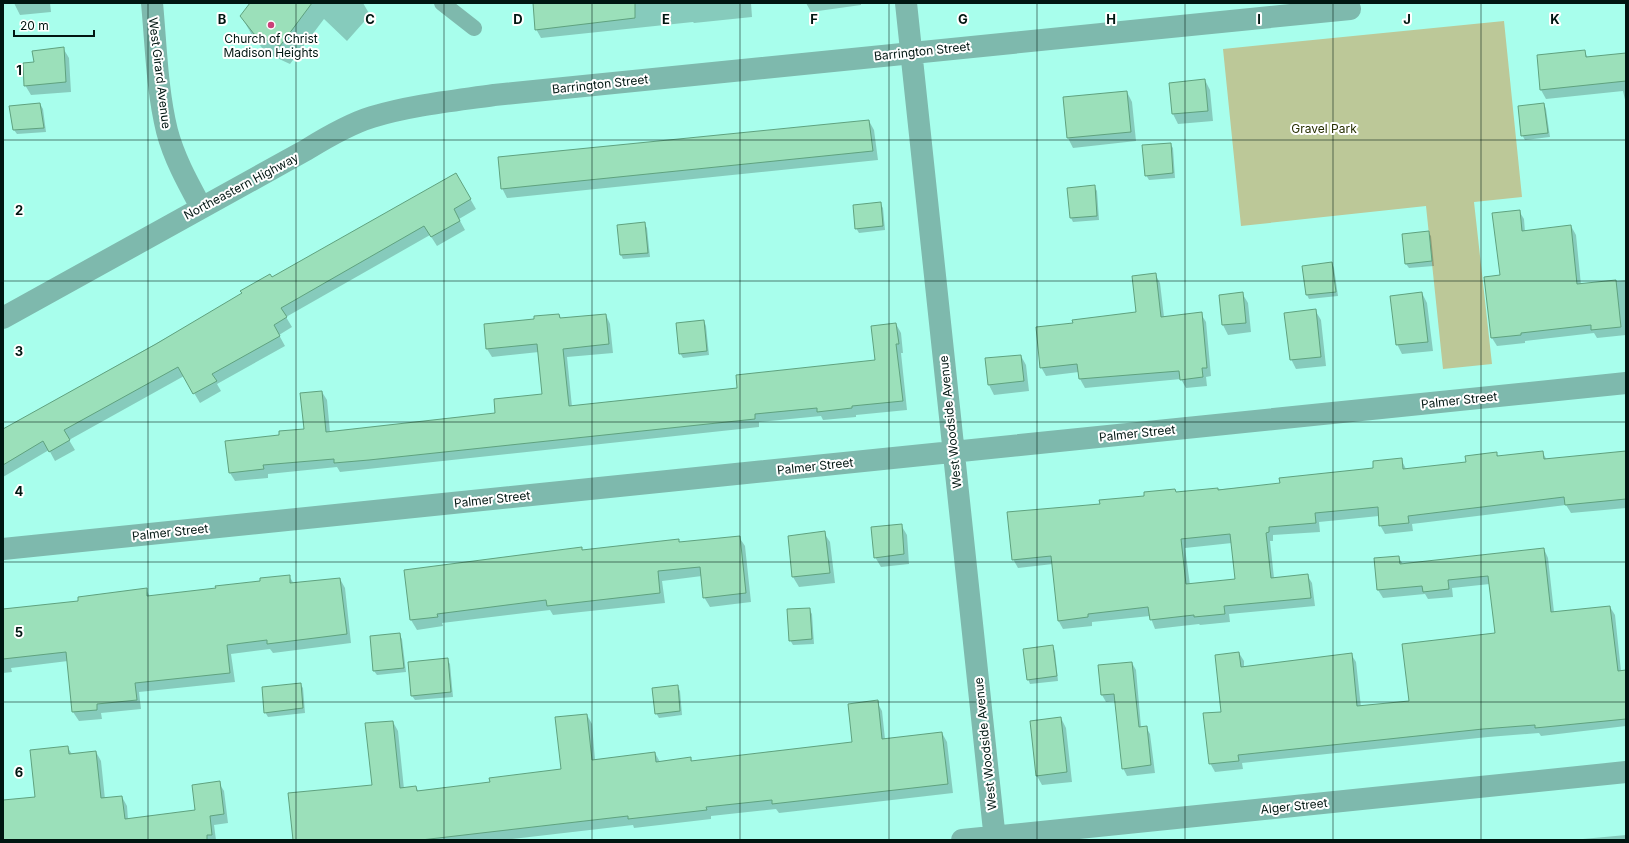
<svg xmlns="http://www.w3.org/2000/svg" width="1629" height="843" viewBox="0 0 1629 843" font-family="Inter,sans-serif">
<rect width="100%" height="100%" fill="#a8feec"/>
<path fill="#bcc898" d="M 1504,21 L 1522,197 L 1474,202 L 1492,364 L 1443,369 L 1426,206 L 1241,226 L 1223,49 Z"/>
<path fill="#0003" fill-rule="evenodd" d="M 14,3 L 50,3 L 51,12 L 20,15 Z
M 251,3 L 363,3 L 370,15 L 347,41 L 324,19 L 290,64 L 266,53 L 252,35 L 241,16 Z
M 534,3 L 751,3 L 752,17 L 694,23 L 693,22 L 541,38 L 536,29 Z
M 806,3 L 861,3 L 861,5 L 811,12 Z
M 63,48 L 69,58 L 71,92 L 31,95 L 25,85 L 36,63 Z
M 1584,51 L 1588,58 L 1626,54 L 1626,104 L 1623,91 L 1546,99 L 1541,90 L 1538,56 Z
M 1205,80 L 1210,90 L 1213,121 L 1178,124 L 1173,114 L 1170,84 Z
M 1127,92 L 1132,102 L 1136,141 L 1073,148 L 1068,138 L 1064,98 Z
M 40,104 L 43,109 L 46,132 L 17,134 L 14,130 Z
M 1544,104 L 1546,109 L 1550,137 L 1525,140 L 1522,135 Z
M 869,121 L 874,130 L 878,160 L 507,198 L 502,188 Z
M 1170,144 L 1173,148 L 1175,178 L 1149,180 L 1146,175 Z
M 456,174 L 476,209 L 459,219 L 465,230 L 437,246 L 430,235 L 286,317 L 292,327 L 279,335 L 285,346 L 217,384 L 221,391 L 200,403 L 184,376 L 69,440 L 75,450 L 55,461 L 49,450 L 3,477 L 3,430 Z
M 1094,186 L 1097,191 L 1099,220 L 1073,222 L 1071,218 Z
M 880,203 L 883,208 L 885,230 L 859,233 L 856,228 Z
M 1519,211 L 1524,219 L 1525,232 L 1571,226 L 1576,235 L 1581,285 L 1626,280 L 1626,335 L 1597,338 L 1594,333 L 1525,341 L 1525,343 L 1497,346 L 1492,338 L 1501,276 Z
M 644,223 L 647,228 L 650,257 L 623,259 L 621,255 Z
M 1428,232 L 1431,236 L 1434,266 L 1409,268 L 1406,264 L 1404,234 Z
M 1332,263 L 1334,268 L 1338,296 L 1309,299 L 1307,295 Z
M 1155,274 L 1160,283 L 1164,317 L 1201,314 L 1206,322 L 1211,376 L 1206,377 L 1207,386 L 1186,388 L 1181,379 L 1085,388 L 1080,379 L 1079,372 L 1046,376 L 1041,367 L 1074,324 L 1137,313 Z
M 1242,293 L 1248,303 L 1251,332 L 1228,335 L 1223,325 L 1220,295 Z
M 1422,293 L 1427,303 L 1433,351 L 1402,354 L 1397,344 Z
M 1315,310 L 1321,320 L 1326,366 L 1296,369 L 1291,359 Z
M 559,315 L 561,319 L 606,315 L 610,324 L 613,353 L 567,357 L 572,407 L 739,389 L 876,361 L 896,324 L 901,333 L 903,353 L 901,353 L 907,410 L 856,415 L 856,417 L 823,420 L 821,416 L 759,422 L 759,427 L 340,472 L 337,467 L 268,474 L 268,478 L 235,481 L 230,473 L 280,436 L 305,430 L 322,392 L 327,400 L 330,432 L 496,414 L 543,395 L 539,352 L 492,357 L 487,349 L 535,320 Z
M 704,321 L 706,326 L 709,355 L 683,358 L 680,353 Z
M 1021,356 L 1026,365 L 1029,391 L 994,395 L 989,385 L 986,359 Z
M 1542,452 L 1547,460 L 1626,452 L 1626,508 L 1571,513 L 1566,505 L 1412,524 L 1413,531 L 1385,534 L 1380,525 L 1379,516 L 1319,522 L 1320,532 L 1273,535 L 1273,541 L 1270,541 L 1274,578 L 1307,575 L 1312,583 L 1315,606 L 1229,614 L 1230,622 L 1200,625 L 1199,624 L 1155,629 L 1150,616 L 1092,622 L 1092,626 L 1063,629 L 1058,620 L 1053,564 L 1018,568 L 1013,559 L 1101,505 L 1177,493 L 1281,484 L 1375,469 L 1401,459 L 1406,469 L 1467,463 L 1496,453 L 1499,457 ZM 1232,543 L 1236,580 L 1190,585 L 1185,548 Z
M 901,525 L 907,535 L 909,564 L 881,567 L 875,557 Z
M 824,533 L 830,542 L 835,583 L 799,587 L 793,577 L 789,537 Z
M 739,537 L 745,546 L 751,602 L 710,607 L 704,597 L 702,576 L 662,581 L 665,603 L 553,615 L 550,610 L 442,623 L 443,626 L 417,630 L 411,620 L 405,571 L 581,548 L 583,551 L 678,540 L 680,543 Z
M 1544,549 L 1548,558 L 1554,612 L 1610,607 L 1615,615 L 1621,671 L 1626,671 L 1626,726 L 1541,736 L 1539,733 L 1488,737 L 1242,763 L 1243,769 L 1215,772 L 1210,763 L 1239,653 L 1244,661 L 1244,667 L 1351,654 L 1356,662 L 1361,707 L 1410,702 L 1496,634 L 1490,584 L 1452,588 L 1453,597 L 1428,599 L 1425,594 L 1383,598 L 1378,590 L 1375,559 L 1398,557 L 1403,564 Z
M 289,576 L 294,584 L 340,579 L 345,588 L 351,643 L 273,653 L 270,649 L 231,654 L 235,682 L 139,692 L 141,709 L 101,713 L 102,719 L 79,721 L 73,712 L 68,661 L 11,668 L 12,672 L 3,673 L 3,609 L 79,602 L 146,589 L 150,597 L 217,589 Z
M 809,609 L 812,614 L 814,644 L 793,645 L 790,640 Z
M 399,634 L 402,639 L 406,672 L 377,675 L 374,671 Z
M 1052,646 L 1055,651 L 1058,681 L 1030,684 L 1028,679 Z
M 447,659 L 450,664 L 453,697 L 415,700 L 412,696 Z
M 1132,663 L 1136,670 L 1141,727 L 1146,727 L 1150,734 L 1155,773 L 1127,776 L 1123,768 L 1116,701 L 1106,702 L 1102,695 L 1099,666 Z
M 300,684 L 303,688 L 305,713 L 268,717 L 265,712 Z
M 677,686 L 680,691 L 682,715 L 659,718 L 656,713 Z
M 877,702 L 882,711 L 885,739 L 942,733 L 947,742 L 953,793 L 779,813 L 776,809 L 711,816 L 711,819 L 634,828 L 633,825 L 504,840 L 294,840 L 373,786 L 393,722 L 398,731 L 404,789 L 416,787 L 418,791 L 491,783 L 562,770 L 587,715 L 592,724 L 595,760 L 655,753 L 660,762 L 691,758 L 692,762 L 853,743 Z
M 1061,718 L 1066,728 L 1072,782 L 1042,785 L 1037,776 Z
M 67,747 L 72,754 L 96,752 L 101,761 L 105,799 L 122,797 L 127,806 L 128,820 L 196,811 L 219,783 L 224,791 L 228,823 L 214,825 L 216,840 L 3,840 L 3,801 L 36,798 Z
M 1626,835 L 1626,840 L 1572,840 Z"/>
<path fill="#9be0ba" stroke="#5fa27f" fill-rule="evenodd" d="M 250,3 L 312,3 L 280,46 L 254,34 L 240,16 Z
M 533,3 L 635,3 L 635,18 L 535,30 Z
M 64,47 L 66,82 L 24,86 L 23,63 L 34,62 L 32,51 Z
M 1585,50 L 1586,57 L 1626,53 L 1626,81 L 1540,90 L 1537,55 Z
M 1205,79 L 1208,111 L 1172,114 L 1169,83 Z
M 1127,91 L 1131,132 L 1067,138 L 1063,97 Z
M 40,103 L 44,128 L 13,130 L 9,106 Z
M 1544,103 L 1548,133 L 1521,136 L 1518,106 Z
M 869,120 L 873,151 L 501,189 L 498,157 Z
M 1171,143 L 1173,173 L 1145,176 L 1142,145 Z
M 456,173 L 471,199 L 454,209 L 460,221 L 431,237 L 424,226 L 281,308 L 287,317 L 274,325 L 280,336 L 212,374 L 217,381 L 193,394 L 178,367 L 64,430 L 70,440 L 49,452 L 43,441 L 3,465 L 3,429 L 156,344 L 242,293 L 240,291 L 270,274 L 272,277 Z
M 1095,185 L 1097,216 L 1070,218 L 1067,188 Z
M 881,202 L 883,226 L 855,229 L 853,205 Z
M 1520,210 L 1522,231 L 1571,225 L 1577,284 L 1616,280 L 1621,327 L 1591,330 L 1591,325 L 1521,333 L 1521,335 L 1491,338 L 1484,277 L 1500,275 L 1492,213 Z
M 645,222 L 648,253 L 620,255 L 617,225 Z
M 1429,231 L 1432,261 L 1405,264 L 1402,234 Z
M 1332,262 L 1336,292 L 1306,295 L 1302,266 Z
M 1156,273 L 1161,317 L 1202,312 L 1207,368 L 1202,368 L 1203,377 L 1180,380 L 1179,371 L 1079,379 L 1077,364 L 1040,368 L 1036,327 L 1073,323 L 1072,320 L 1136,312 L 1132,276 Z
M 1243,292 L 1246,323 L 1222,325 L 1219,295 Z
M 1422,292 L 1428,342 L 1396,345 L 1390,296 Z
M 1316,309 L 1321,357 L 1290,360 L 1284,313 Z
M 559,314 L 560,318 L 606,314 L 609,344 L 563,349 L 569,406 L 737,388 L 736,375 L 875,360 L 871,326 L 896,323 L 899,344 L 896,344 L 903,401 L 852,406 L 852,408 L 817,412 L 817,408 L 755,414 L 755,419 L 369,460 L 334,463 L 334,459 L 263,465 L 264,469 L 229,473 L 225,441 L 279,435 L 279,431 L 304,429 L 300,393 L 322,391 L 326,432 L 495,413 L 494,399 L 542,394 L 537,344 L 486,349 L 484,324 L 534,319 L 534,316 Z
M 704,320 L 707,351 L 679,354 L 676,323 Z
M 1021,355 L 1024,381 L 988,385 L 985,358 Z
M 1543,451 L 1544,459 L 1626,451 L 1626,499 L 1565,505 L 1564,497 L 1408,516 L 1409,523 L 1379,526 L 1378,507 L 1315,513 L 1316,523 L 1269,527 L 1269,532 L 1266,533 L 1271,578 L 1308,574 L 1311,598 L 1224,606 L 1225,614 L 1194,617 L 1194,615 L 1150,620 L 1148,607 L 1088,614 L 1088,617 L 1058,621 L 1051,556 L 1012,560 L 1007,512 L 1100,504 L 1099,500 L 1144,496 L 1144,492 L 1175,489 L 1176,492 L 1218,488 L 1218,490 L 1280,483 L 1279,478 L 1373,468 L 1373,461 L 1402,458 L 1403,469 L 1466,462 L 1465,456 L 1497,452 L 1497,456 ZM 1230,534 L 1235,579 L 1186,584 L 1181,539 Z
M 902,524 L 904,554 L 874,558 L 871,527 Z
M 825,531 L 830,573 L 792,577 L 788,536 Z
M 740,536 L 746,593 L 703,598 L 700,567 L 658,571 L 660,593 L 547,606 L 546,600 L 437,614 L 438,617 L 410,620 L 404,570 L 582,547 L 582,550 L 679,539 L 679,542 Z
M 1544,548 L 1551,612 L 1610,606 L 1618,671 L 1626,670 L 1626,719 L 1535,728 L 1535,725 L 1483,729 L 1238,755 L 1239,761 L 1209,764 L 1203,713 L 1221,712 L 1215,655 L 1239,652 L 1241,667 L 1352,653 L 1357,706 L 1409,701 L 1402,644 L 1495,633 L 1488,576 L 1448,580 L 1449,589 L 1423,592 L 1422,586 L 1377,590 L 1374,558 L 1399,556 L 1400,564 Z
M 290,575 L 290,583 L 340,578 L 347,634 L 267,644 L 267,640 L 227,645 L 230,673 L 135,683 L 137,700 L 97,704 L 97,710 L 72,712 L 66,652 L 3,659 L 3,609 L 78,601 L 78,597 L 147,588 L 147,596 L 216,588 L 215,586 L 260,581 L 260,578 Z
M 810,608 L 812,639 L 789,641 L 787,609 Z
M 400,633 L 404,668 L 373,671 L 370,636 Z
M 1053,645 L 1057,676 L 1027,680 L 1023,649 Z
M 448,658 L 451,692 L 411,696 L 408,662 Z
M 1132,662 L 1139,727 L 1147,726 L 1151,765 L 1122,769 L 1114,694 L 1101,695 L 1098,665 Z
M 301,683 L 303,708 L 264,713 L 262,687 Z
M 678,685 L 680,711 L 655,714 L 652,688 Z
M 878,700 L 882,739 L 942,732 L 948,784 L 772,804 L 772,800 L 706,807 L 707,810 L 628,819 L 628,816 L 421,840 L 293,840 L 288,793 L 372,785 L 365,723 L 393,721 L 400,788 L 416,786 L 417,791 L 490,782 L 489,778 L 561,769 L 555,717 L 587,714 L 592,760 L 655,752 L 656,762 L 691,757 L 691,761 L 852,742 L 848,704 Z
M 1061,717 L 1067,772 L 1036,776 L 1030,721 Z
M 68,746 L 69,754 L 96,751 L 101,798 L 122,796 L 125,819 L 195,810 L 192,785 L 220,781 L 224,814 L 210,816 L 212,835 L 207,835 L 207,840 L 3,840 L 3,800 L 35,797 L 30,750 Z"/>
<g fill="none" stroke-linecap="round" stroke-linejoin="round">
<path stroke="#7eb9ad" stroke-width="16" d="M 442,3 L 474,28"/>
<path stroke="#7eb9ad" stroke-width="22" d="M 152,3 C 156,45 157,91 167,131 C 174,158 188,183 201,207
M 906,3 L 995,840
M 3,318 L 306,150 C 327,137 349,124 372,117 C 412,105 453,101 494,95 L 1350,9
M 3,549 L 1626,383
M 962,840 L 1626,772"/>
</g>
<path fill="none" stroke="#001611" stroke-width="1" stroke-opacity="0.55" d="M 148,3 L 148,840M 296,3 L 296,840M 444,3 L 444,840M 592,3 L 592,840M 740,3 L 740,840M 889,3 L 889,840M 1037,3 L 1037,840M 1185,3 L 1185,840M 1333,3 L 1333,840M 1481,3 L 1481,840M 3,140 L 1626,140M 3,281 L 1626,281M 3,422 L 1626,422M 3,562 L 1626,562M 3,702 L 1626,702"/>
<circle fill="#ca4078" stroke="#fff" stroke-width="1.5" cx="271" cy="25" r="4"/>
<g text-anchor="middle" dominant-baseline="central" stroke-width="4" stroke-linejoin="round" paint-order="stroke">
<g font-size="12" fill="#001611" stroke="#fff">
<text x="271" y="38">Church of Christ<tspan x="271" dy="14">Madison Heights</tspan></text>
</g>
<g font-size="12" fill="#001611" stroke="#fff">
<text transform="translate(922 51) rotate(-6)">Barrington Street</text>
<text transform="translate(160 73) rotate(83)">West Girard Avenue</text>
<text transform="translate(600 84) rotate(-6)">Barrington Street</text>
<text transform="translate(241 186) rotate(-28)">Northeastern Highway</text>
<text transform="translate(1459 400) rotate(-6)">Palmer Street</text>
<text transform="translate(950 422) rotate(-96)">West Woodside Avenue</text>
<text transform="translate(1137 433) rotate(-6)">Palmer Street</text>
<text transform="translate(815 466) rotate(-6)">Palmer Street</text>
<text transform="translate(492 499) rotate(-6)">Palmer Street</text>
<text transform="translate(170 532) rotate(-6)">Palmer Street</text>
<text transform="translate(985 744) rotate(-96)">West Woodside Avenue</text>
<text transform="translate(1294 806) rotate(-6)">Alger Street</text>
</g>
<g font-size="12" fill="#262e00" stroke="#fff">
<text x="1324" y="128">Gravel Park</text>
</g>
</g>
<g font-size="13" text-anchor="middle" font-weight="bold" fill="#001611" stroke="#fff" stroke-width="4" stroke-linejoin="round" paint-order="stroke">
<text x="222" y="24">B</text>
<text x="370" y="24">C</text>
<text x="518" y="24">D</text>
<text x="666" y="24">E</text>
<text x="814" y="24">F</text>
<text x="963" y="24">G</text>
<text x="1111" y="24">H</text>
<text x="1259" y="24">I</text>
<text x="1407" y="24">J</text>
<text x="1555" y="24">K</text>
<text x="19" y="75">1</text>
<text x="19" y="215">2</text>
<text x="19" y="356">3</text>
<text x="19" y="496">4</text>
<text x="19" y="637">5</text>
<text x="19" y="777">6</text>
</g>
<rect width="1629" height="843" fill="none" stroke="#001611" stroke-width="8"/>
<path d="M14 30v6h80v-6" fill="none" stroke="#001611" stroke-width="2"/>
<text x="20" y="30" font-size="12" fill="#001611" stroke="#ffffff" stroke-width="3" paint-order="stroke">20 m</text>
</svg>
